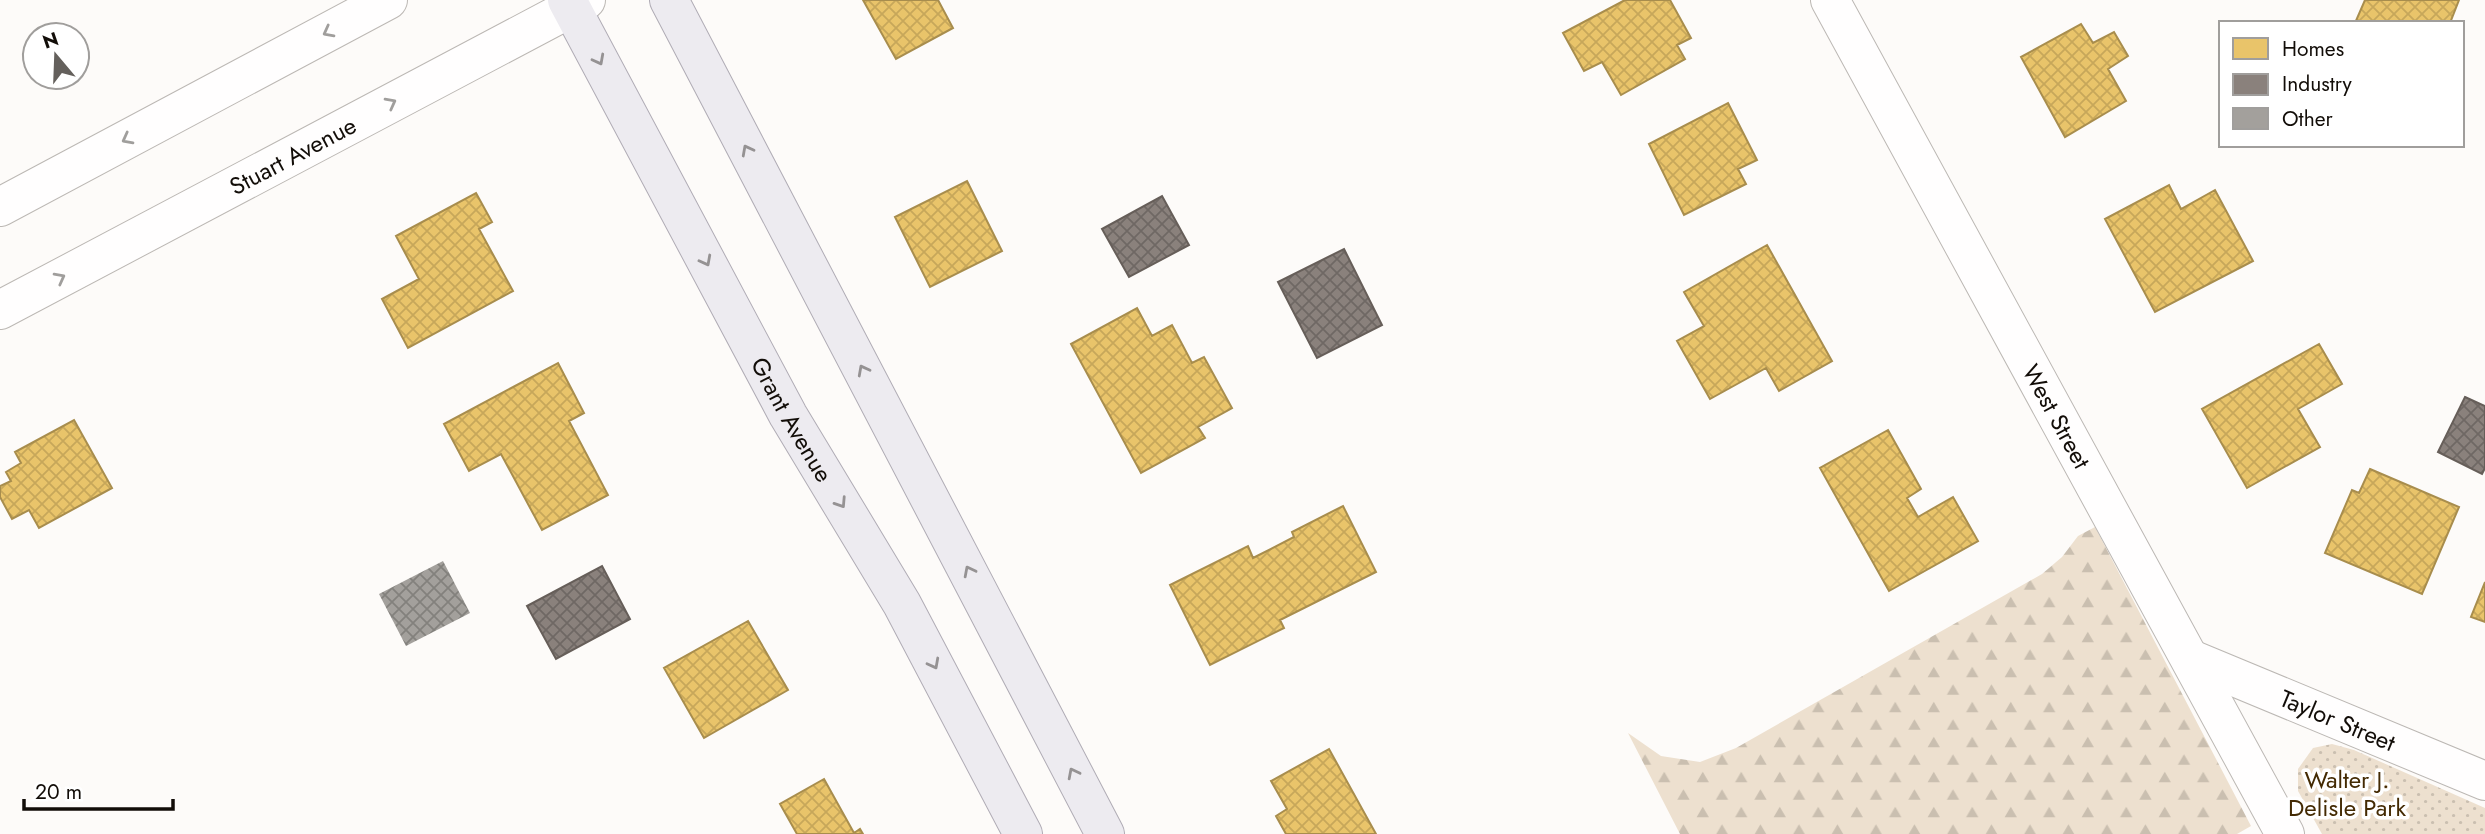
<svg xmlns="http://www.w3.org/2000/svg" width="2485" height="834" viewBox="0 0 2485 834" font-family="Jost,sans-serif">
<defs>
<pattern id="grass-dots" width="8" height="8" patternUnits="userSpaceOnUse" patternTransform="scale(1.75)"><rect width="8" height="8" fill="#ede0cf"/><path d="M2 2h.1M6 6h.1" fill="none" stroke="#cabfb0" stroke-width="1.8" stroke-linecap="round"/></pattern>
<pattern id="forest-firs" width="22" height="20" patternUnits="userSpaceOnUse" patternTransform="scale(1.75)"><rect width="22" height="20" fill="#ede0cf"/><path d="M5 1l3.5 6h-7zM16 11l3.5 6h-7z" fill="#cabfb0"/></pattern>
<pattern id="homes-cross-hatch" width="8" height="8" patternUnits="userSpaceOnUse" patternTransform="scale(1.75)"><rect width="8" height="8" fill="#e9c46a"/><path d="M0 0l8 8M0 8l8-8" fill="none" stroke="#c7a75a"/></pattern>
<pattern id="industry-cross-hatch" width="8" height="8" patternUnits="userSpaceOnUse" patternTransform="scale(1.75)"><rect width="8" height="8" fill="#8a817c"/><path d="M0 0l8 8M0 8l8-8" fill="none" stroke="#6f6864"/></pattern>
<pattern id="building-cross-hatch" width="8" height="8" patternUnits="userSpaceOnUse" patternTransform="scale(1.75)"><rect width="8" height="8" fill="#a3a09c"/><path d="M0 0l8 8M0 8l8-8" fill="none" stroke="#83817d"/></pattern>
</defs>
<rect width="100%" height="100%" fill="#fdfbf9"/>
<path fill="url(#grass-dots)" d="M 2332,744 L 2354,750 L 2485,808 L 2485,834 L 2322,834 L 2298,791 L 2298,769 L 2313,748 Z"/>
<path fill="url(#forest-firs)" d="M 2095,527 L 2251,826 L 2237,834 L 1680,834 L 1628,733 L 1661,756 L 1700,762 L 1736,748 L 2042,574 L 2062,557 L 2078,536 Z"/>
<path fill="url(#homes-cross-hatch)" stroke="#a88d4d" stroke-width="2" d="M 863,0 L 938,0 L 953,28 L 896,59 Z
M 1625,0 L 1670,0 L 1691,38 L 1677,45 L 1685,59 L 1621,95 L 1602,62 L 1584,71 L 1563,33 Z
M 2365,0 L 2459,0 L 2450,23 L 2355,23 Z
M 2081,24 L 2093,43 L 2114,32 L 2128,56 L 2108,69 L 2126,101 L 2065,137 L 2021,57 Z
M 1728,103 L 1757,160 L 1738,169 L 1746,184 L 1684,215 L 1649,144 Z
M 967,181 L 1002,251 L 930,287 L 895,217 Z
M 2169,185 L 2181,209 L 2215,190 L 2253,261 L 2155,312 L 2105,219 Z
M 476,193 L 492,222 L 479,229 L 513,291 L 408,348 L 382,299 L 419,279 L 396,236 Z
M 1767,245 L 1832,361 L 1779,391 L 1766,368 L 1710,399 L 1677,341 L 1704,326 L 1684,292 Z
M 1137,308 L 1152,336 L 1172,325 L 1192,363 L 1204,357 L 1232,408 L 1198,427 L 1205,438 L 1141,473 L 1071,344 Z
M 2319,344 L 2342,384 L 2298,409 L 2320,447 L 2247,488 L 2202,409 Z
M 558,363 L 584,413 L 569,421 L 608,495 L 542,530 L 501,454 L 469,471 L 444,424 Z
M 74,420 L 112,488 L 39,528 L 29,510 L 12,519 L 0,497 L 0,486 L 11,481 L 6,472 L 21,463 L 15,452 Z
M 1888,430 L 1921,489 L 1907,498 L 1918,517 L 1953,497 L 1978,541 L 1889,591 L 1820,468 Z
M 2370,469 L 2459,507 L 2422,594 L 2325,553 L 2352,490 L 2359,493 Z
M 1343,506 L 1376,572 L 1280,620 L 1284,628 L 1210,665 L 1170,585 L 1248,546 L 1253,558 L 1294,537 L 1292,532 Z
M 2485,582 L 2485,622 L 2471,617 Z
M 748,621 L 788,690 L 704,738 L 664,668 Z
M 1329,749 L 1376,834 L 1286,834 L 1276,816 L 1287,809 L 1271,781 Z
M 824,779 L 854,833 L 860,829 L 863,834 L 797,834 L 780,804 Z"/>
<path fill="url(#industry-cross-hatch)" stroke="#665e59" stroke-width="2" d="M 1162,196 L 1189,245 L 1129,277 L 1102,229 Z
M 1344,249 L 1382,325 L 1317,358 L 1278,282 Z
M 2465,397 L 2485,406 L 2485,468 L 2482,474 L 2438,452 Z
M 602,566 L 630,619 L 556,659 L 527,606 Z"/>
<path fill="url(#building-cross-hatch)" d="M 443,561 L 470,613 L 406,646 L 379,594 Z"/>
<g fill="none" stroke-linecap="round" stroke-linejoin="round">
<g stroke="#bcb8b4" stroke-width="40">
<g id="minor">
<path id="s1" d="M 1830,0 L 2285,834"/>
<path d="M 0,207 L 388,0"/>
<path id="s2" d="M 0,310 L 586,0"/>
<path id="s3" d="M 2191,659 L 2485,781"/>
</g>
</g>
<g stroke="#b0acb5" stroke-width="40">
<g id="major">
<path id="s4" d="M 567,0 L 788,415 L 902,604 L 1023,834"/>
<path d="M 669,0 L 1105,834"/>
</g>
</g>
<use href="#minor" stroke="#fffefe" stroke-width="38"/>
<use href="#major" stroke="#edebf0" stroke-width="38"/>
</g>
<defs><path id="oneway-chevron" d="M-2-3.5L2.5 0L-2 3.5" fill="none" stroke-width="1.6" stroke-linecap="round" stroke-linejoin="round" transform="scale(1.75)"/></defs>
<g stroke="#a09e9c">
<use href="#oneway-chevron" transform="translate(328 32) rotate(152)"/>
<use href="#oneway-chevron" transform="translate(391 103) rotate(-28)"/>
<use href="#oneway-chevron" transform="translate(127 139) rotate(152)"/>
<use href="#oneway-chevron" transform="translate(60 278) rotate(-28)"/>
</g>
<g stroke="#959293">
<use href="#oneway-chevron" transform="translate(599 60) rotate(62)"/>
<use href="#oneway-chevron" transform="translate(747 150) rotate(-118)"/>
<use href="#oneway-chevron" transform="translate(706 261) rotate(62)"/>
<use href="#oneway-chevron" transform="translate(863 370) rotate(-118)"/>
<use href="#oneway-chevron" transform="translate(841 503) rotate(57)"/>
<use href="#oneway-chevron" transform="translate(969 571) rotate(-117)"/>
<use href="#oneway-chevron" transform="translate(934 664) rotate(62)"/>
<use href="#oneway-chevron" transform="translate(1073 773) rotate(-117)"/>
</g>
<g text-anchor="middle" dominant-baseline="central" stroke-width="7" stroke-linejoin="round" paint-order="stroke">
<g font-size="24" fill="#120d08" stroke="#fff">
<text stroke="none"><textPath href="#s2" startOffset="331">Stuart Avenue</textPath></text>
<text stroke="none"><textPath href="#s1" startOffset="474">West Street</textPath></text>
<text stroke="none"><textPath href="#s4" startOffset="476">Grant Avenue</textPath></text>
<text stroke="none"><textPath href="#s3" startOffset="159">Taylor Street</textPath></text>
</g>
<g font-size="24" fill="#432a03" stroke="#fff">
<text x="2347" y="779">Walter J.<tspan x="2347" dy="28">Delisle Park</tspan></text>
</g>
</g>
<rect x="2219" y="21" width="245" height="126" fill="#ffffff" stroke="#a09e9c" stroke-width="2"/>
<rect x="2233" y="38" width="35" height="21" fill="#e9c46a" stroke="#a09e9c" stroke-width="2"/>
<text x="2282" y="56" font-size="21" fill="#120d08">Homes</text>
<rect x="2233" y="74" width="35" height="21" fill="#8a817c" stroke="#a09e9c" stroke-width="2"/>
<text x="2282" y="91" font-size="21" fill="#120d08">Industry</text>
<rect x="2233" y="108" width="35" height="21" fill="#a3a09c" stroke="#a09e9c" stroke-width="2"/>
<text x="2282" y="126" font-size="21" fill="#120d08">Other</text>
<g transform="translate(56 56) rotate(341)"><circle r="33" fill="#ffffff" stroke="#a09e9c" stroke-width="2"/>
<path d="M0-5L12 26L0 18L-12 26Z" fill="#64605c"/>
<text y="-10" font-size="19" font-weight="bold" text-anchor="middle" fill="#120d08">N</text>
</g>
<path d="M24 799v10h149v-10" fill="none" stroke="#120d08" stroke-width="3.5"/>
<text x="35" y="799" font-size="21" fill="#120d08" stroke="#ffffff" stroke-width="5" paint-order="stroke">20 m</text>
</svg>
